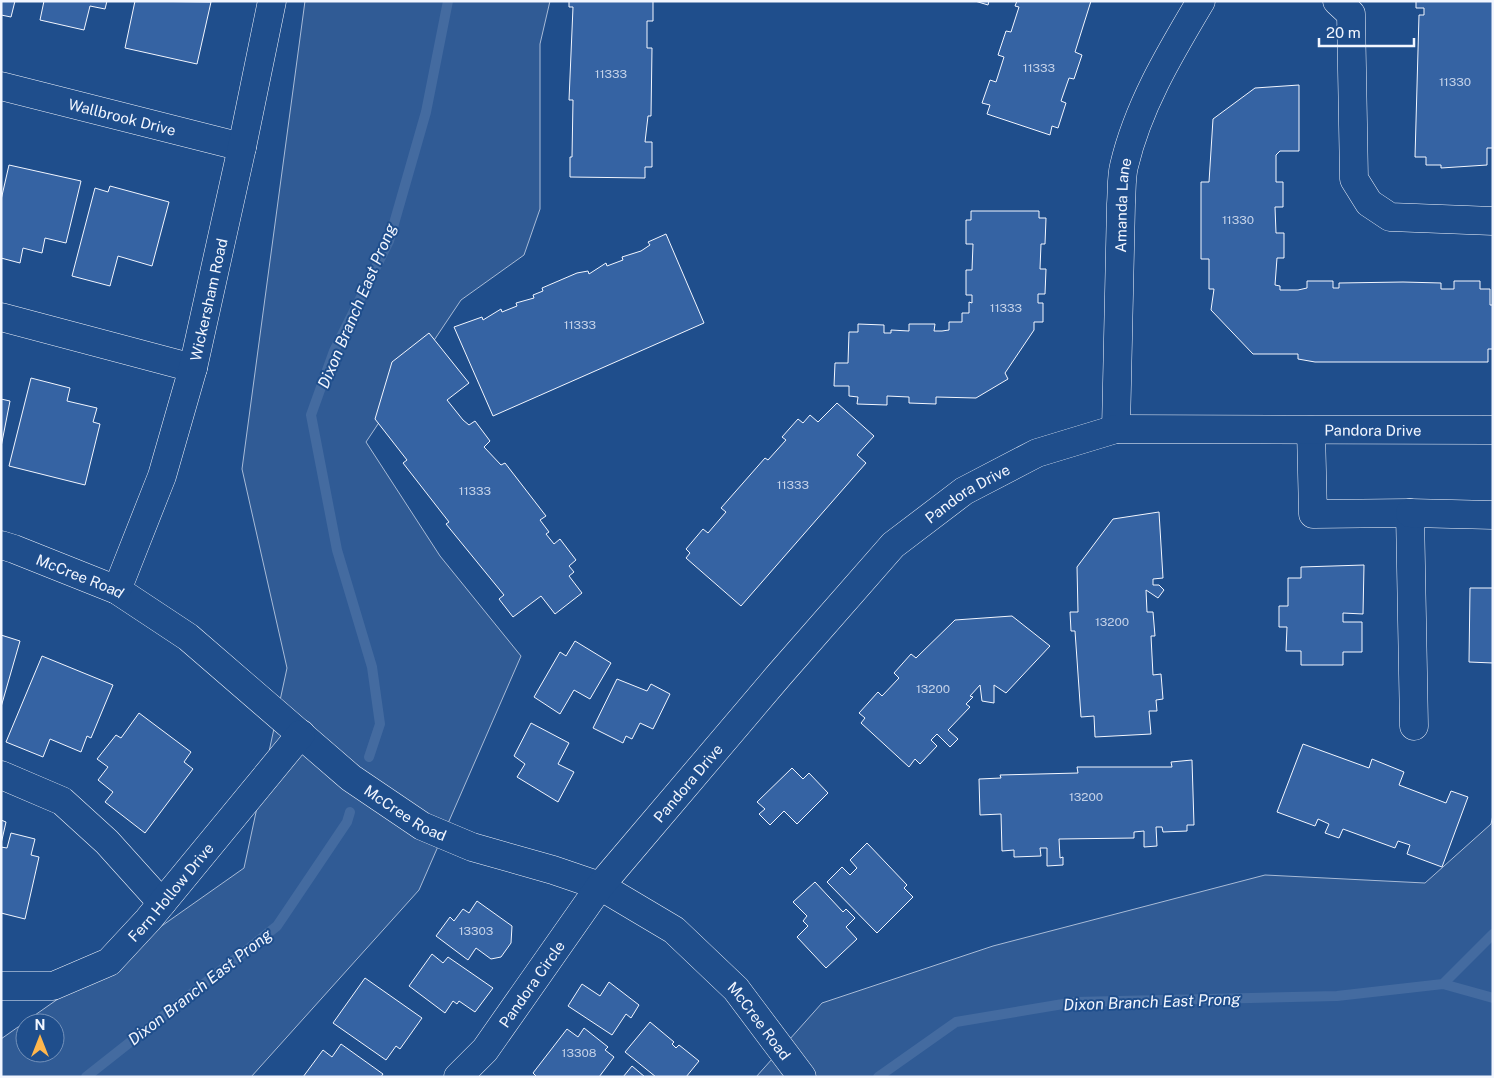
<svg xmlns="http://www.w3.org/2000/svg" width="1494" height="1078" viewBox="0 0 1494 1078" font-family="'Public Sans',sans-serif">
<rect width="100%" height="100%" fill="#1f4e8c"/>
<path fill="#305b95" stroke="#a8bbd7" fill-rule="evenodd" d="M 305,1 L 550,1 L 540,44 L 540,209 L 524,255 L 461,300 L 366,442 L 440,556 L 521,656 L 419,890 L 251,1077 L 1,1077 L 1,1039 L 244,868 L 287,668 L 242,469 ZM 25,1023 L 55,1023 L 55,1053 L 25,1053 Z
M 1493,815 L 1493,1077 L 756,1077 L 822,1003 L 993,946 L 1265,875 L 1425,883 L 1491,824 Z"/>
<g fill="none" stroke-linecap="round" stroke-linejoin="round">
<path stroke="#446ba0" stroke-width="10" d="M 369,757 L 380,724 L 372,667 L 337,550 L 311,415 L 334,351 L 389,241 L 426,112 L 448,1
M 1443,984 L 1493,998
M 86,1077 L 277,926 L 347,822 L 350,812
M 878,1077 L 956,1022 L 1075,1002 L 1337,996 L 1443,984 L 1493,934"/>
</g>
<path fill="#3563a3" stroke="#f2f6ff" d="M 1,1 L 15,1 L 11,17 L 1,15 Z
M 44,1 L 107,1 L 105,9 L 90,6 L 84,30 L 40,20 Z
M 135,1 L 211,2 L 197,64 L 125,48 Z
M 569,1 L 653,1 L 653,21 L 647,21 L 647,48 L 652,48 L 651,116 L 648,116 L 645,142 L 652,142 L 652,167 L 645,167 L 645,178 L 570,177 L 570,157 L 572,157 L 573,100 L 569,100 L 573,7 L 569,7 Z
M 975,1 L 989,1 L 988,5 Z
M 1017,1 L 1091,1 L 1075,52 L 1082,55 L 1074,79 L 1069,78 L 1061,101 L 1066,103 L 1058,128 L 1052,126 L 1050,135 L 987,114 L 990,105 L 982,103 L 990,80 L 996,82 L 1004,57 L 998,55 L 1006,31 L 1011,32 L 1019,7 L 1015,6 Z
M 1416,1 L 1493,1 L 1493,148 L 1487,148 L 1487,165 L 1441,168 L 1441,165 L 1426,165 L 1426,157 L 1415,157 L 1419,15 L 1424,15 L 1424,8 L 1416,8 Z
M 1299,85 L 1299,151 L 1280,151 L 1276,155 L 1276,182 L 1283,182 L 1283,207 L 1275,207 L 1276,233 L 1284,233 L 1284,258 L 1277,258 L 1275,285 L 1280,286 L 1280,290 L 1298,290 L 1307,288 L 1307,281 L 1333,281 L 1333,288 L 1339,288 L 1339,283 L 1403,282 L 1441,283 L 1441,289 L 1454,289 L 1454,281 L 1480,281 L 1480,289 L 1490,289 L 1490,305 L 1493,305 L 1493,349 L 1488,349 L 1488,362 L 1315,362 L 1298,359 L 1298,354 L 1253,354 L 1211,310 L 1214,289 L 1209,289 L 1209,259 L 1201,259 L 1201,182 L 1209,182 L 1213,119 L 1255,88 Z
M 9,165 L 81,181 L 66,243 L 45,238 L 42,253 L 23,248 L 20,263 L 1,258 L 1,200 Z
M 110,186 L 169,202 L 152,266 L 118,256 L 110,286 L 72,276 L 95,188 L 108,192 Z
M 971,211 L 1039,211 L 1039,218 L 1046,218 L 1045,244 L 1041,244 L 1040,269 L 1046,269 L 1045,294 L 1038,294 L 1038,303 L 1043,303 L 1043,322 L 1034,322 L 1034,330 L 1005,373 L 1008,379 L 976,398 L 936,397 L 936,404 L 909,403 L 909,397 L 887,396 L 887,405 L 857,404 L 858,397 L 849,396 L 849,386 L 834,386 L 835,363 L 848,363 L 849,332 L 858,332 L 858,324 L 884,325 L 884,333 L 891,333 L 891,330 L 909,331 L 909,324 L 935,324 L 934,331 L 942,331 L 949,330 L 949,322 L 962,322 L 962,313 L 969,313 L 969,302 L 972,303 L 972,295 L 966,295 L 966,270 L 972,270 L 973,244 L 966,244 L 966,220 L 971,220 Z
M 666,234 L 704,323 L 493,416 L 454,327 L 482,317 L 483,320 L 501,309 L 502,312 L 517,306 L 516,303 L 534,298 L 533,295 L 543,291 L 542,288 L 577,273 L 588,271 L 589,274 L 606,263 L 607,266 L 623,260 L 622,257 L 641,251 L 650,245 L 648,242 Z
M 429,333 L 469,383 L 447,400 L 463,420 L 469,425 L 475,421 L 490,441 L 484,447 L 501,465 L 505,463 L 546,516 L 540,520 L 549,532 L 546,534 L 554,544 L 560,539 L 576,560 L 569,566 L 574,572 L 569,576 L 582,593 L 555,614 L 541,596 L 513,617 L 499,599 L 504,595 L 446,524 L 449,522 L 403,463 L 407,460 L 375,419 L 392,362 Z
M 31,378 L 70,388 L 67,401 L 97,408 L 93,422 L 100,424 L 85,485 L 9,466 Z
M 1,399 L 10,401 L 1,447 Z
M 837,403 L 874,436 L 857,455 L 866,463 L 741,606 L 686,558 L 690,553 L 686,549 L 703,529 L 708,533 L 726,512 L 721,508 L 765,458 L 768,460 L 786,440 L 782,437 L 798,419 L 803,423 L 810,415 L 818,422 Z
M 1159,512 L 1163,578 L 1153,579 L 1153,585 L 1159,585 L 1164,590 L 1158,598 L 1146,590 L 1147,612 L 1153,612 L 1155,636 L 1151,636 L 1153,675 L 1161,674 L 1163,699 L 1156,700 L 1157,711 L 1149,711 L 1151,734 L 1095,737 L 1094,716 L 1081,717 L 1075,631 L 1071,631 L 1070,612 L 1078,612 L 1077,567 L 1113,519 Z
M 1364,565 L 1363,614 L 1343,613 L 1343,622 L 1362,622 L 1362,652 L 1343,652 L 1343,665 L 1301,665 L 1301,651 L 1286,651 L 1287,627 L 1279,627 L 1279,606 L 1288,606 L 1288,578 L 1301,578 L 1301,567 Z
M 1470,588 L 1493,588 L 1493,663 L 1469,662 Z
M 1012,616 L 1050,646 L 1006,693 L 994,685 L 994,703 L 982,701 L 980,685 L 970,696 L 973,697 L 966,704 L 970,707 L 948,730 L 958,739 L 950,747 L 937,734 L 931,740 L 937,746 L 920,764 L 915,759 L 909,767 L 861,723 L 865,718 L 859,713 L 878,692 L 882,696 L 899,678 L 894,673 L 911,654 L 916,658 L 955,620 Z
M 1,635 L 20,641 L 1,707 Z
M 575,641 L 611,663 L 590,699 L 574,690 L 560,714 L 534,697 L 560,652 L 566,656 Z
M 42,656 L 113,685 L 91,738 L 87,736 L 81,752 L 50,739 L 43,757 L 6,742 Z
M 617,679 L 647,691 L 651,684 L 670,694 L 653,729 L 640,723 L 632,739 L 626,736 L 623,743 L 593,728 Z
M 139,713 L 191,752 L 184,762 L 193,769 L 145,833 L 105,802 L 113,792 L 98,780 L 108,767 L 97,759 L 116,735 L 121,738 Z
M 531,723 L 569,743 L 558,764 L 574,772 L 558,802 L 517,777 L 525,764 L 514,756 Z
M 1303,744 L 1369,768 L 1372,759 L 1404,772 L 1399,785 L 1446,803 L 1451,791 L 1468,797 L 1442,867 L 1407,854 L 1410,845 L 1398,841 L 1395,848 L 1343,829 L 1339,838 L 1325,833 L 1329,824 L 1318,819 L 1315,826 L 1277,812 Z
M 1192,760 L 1194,825 L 1187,825 L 1187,831 L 1163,832 L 1162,827 L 1156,827 L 1157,846 L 1144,847 L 1144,831 L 1134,832 L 1134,838 L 1059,839 L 1060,858 L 1063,857 L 1063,865 L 1047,866 L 1047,848 L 1040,848 L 1041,856 L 1014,857 L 1014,850 L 1002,851 L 1001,814 L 980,815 L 979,779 L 1001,778 L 1000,775 L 1078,773 L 1077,767 L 1172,767 L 1171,762 Z
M 792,768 L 803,779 L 809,773 L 828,793 L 797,824 L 784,811 L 770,825 L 759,814 L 765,809 L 757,802 Z
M 1,820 L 6,822 L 1,844 Z
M 11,833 L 35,839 L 31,855 L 39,857 L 25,919 L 1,913 L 1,847 L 7,848 Z
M 867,843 L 907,885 L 904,888 L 913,897 L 877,933 L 827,882 L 842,867 L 850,875 L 857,868 L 850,860 Z
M 815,882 L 843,912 L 846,909 L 855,918 L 846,927 L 857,939 L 826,968 L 797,937 L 808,926 L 803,921 L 807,916 L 793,902 Z
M 477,901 L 512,926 L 511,943 L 501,957 L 491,959 L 476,948 L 468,960 L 436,936 L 450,917 L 454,921 L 463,909 L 469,913 Z
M 432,954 L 443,963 L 448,957 L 493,988 L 475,1012 L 459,1001 L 457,1004 L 453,1001 L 445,1013 L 409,986 Z
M 365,978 L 422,1018 L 400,1049 L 396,1046 L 386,1060 L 333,1023 Z
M 609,982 L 639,1005 L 631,1018 L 626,1014 L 612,1035 L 568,1006 L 582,984 L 600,996 Z
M 650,1022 L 674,1042 L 672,1044 L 676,1048 L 679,1045 L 699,1061 L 686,1077 L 656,1077 L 625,1052 Z
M 584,1028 L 608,1047 L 605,1050 L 614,1057 L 599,1077 L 537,1077 L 533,1073 L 567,1029 L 578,1037 Z
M 341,1044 L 383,1074 L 381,1077 L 303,1077 L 323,1050 L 332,1057 Z
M 632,1066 L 645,1077 L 623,1077 Z"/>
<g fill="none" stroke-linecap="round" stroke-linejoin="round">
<g stroke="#f2f6ff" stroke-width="29">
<g id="minor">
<path d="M 1337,1 L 1351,14 L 1354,179 L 1369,203 L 1390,217 L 1493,221"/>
<path id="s1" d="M 1,86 L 242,147"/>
<path d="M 1,317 L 193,368"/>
<path id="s2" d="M 1116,429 L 1121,204 C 1122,192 1121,178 1124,166 C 1138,106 1170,53 1201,1"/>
<path d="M 1311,430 L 1313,514 L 1410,513 L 1414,726"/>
<path d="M 1410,513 L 1493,515"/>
<path id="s3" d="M 1,545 L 14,549 L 117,590 L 188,637 L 351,778 L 422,826 L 472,847 L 553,870 L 600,886 L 674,930 L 736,989 L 802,1077"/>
<path id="s4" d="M 117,590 L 162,476 L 193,368 L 242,147 L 272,1"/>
<path d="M 1,775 L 62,801 L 107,842 L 162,903"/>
<path id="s5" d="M 1,986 L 53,986 L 109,962 L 148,920 L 301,734"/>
<path id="s6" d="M 458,1077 L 485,1050 L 600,886 L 780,674 L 893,545 L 964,491 L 1037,453 L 1116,429 L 1493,430"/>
</g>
</g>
<use href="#minor" stroke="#1f4e8c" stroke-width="28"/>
</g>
<g text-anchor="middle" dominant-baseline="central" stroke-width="4" stroke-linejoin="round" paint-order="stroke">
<g font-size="12" fill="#c3d1e8">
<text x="1039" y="68">11333</text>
<text x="611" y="74">11333</text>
<text x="1455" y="82">11330</text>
<text x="1238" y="220">11330</text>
<text x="1006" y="308">11333</text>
<text x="580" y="325">11333</text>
<text x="793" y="485">11333</text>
<text x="475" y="491">11333</text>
<text x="1112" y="622">13200</text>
<text x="933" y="689">13200</text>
<text x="1086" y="797">13200</text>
<text x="476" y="931">13303</text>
<text x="579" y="1053">13308</text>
</g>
<g font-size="15" fill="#f2f6ff" stroke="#1f4e8c">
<text stroke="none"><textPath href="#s1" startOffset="125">Wallbrook Drive</textPath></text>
<text stroke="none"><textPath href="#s2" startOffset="224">Amanda Lane</textPath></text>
<text stroke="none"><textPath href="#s4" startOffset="305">Wickersham Road</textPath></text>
<text stroke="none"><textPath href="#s6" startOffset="1199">Pandora Drive</textPath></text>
<text stroke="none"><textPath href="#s6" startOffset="779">Pandora Drive</textPath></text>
<text stroke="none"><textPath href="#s3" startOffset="85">McCree Road</textPath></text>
<text stroke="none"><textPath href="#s6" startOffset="374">Pandora Drive</textPath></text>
<text stroke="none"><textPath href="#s3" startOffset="490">McCree Road</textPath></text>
<text stroke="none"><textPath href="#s5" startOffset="206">Fern Hollow Drive</textPath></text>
<text stroke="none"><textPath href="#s6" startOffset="119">Pandora Circle</textPath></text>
<text stroke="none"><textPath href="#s3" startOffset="910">McCree Road</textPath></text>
</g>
<g font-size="16" font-style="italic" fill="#f2f6ff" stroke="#1f4e8c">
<text transform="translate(357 306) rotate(-67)">Dixon Branch East Prong</text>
<text transform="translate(200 987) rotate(-38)">Dixon Branch East Prong</text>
<text transform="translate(1152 1002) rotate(-2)">Dixon Branch East Prong</text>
</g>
</g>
<rect width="1494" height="1078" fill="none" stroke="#f2f6ff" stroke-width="5"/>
<g transform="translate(40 1038)"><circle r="24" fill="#1f4e8c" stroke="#7391ba"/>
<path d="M0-4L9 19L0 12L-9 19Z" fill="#ffb74d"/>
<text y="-8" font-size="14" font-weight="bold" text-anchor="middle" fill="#f2f6ff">N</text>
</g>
<path d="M1319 38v8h95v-8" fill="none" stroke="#f2f6ff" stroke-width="2.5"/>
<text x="1326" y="38" font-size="15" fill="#f2f6ff" stroke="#1f4e8c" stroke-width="4" paint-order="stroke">20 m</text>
</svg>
